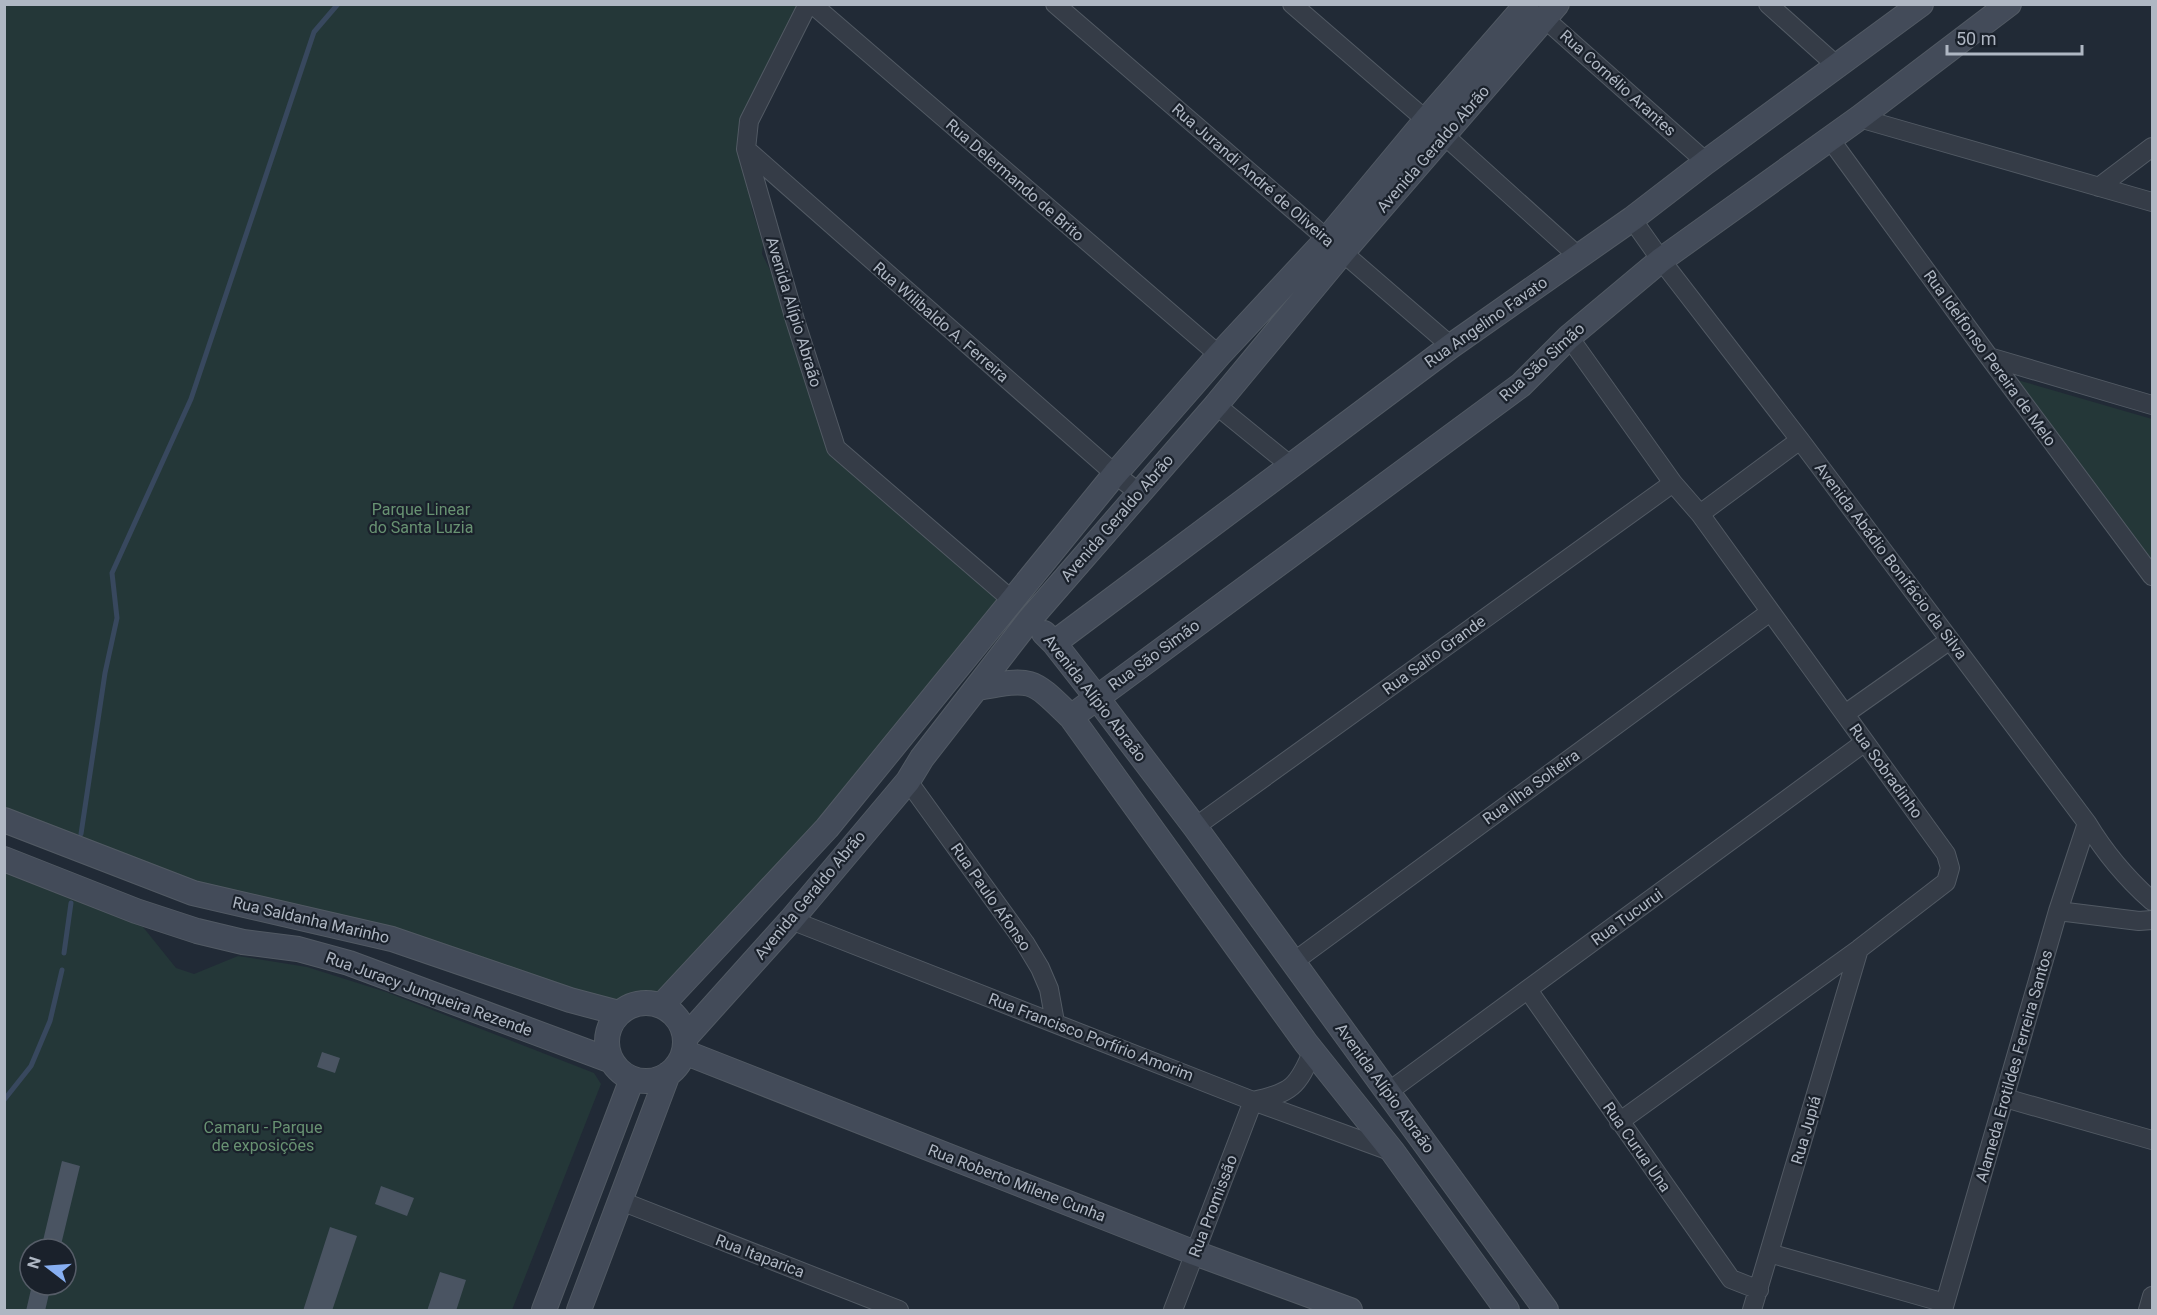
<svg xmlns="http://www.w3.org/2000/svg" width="2157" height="1315" viewBox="0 0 2157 1315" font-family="Roboto,sans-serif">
<rect width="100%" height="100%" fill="#212a36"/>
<path fill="#243738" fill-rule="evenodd" d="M 4,5 L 808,5 L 746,149 L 743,172 L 751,194 L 752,209 L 763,244 L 762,254 L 795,320 L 836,448 L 1013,601 L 902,734 L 655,995 L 618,1007 L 236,903 L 5,820 Z
M 2014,379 L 2152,419 L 2152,561 Z
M 4,873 L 143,927 L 176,968 L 194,974 L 238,956 L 307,967 L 386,992 L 594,1073 L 601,1084 L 512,1310 L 5,1310 ZM 30,1249 L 66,1249 L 66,1285 L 30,1285 Z"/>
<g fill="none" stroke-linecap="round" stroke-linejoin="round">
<path stroke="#38485e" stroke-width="5" d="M 81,834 L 105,673 L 117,618 L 112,573 L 191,399 L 314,32 L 338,4
M 64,953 L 71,903
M 4,1100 L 31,1066 L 50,1021 L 62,970"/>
</g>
<path fill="#4a5462" d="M 322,1052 L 340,1058 L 335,1073 L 317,1067 Z
M 62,1161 L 80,1166 L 60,1249 L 41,1249 Z
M 381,1186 L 414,1198 L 407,1216 L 375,1204 Z
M 330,1227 L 357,1236 L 332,1311 L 303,1311 Z
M 440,1272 L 466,1280 L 456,1311 L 427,1311 Z
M 32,1285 L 51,1285 L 45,1311 L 26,1311 Z"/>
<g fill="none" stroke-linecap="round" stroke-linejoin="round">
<g stroke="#525a64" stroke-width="20">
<path id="street" d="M 808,4 L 749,121 L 746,149 L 795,320 L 836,448 L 1013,601
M 812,4 L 1219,355
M 1055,4 L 1451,346
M 1292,4 L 1426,120
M 1768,4 L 1837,66
M 1535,10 L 1706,162
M 1859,118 L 2152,202
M 1445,136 L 1579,257
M 1830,139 L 1989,357 L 2152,576
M 746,149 L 1115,474 L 1138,492
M 2099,187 L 2152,147
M 1632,219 L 1661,260 L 1800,440 L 2087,823 C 2105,853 2126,878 2152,901
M 1569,337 L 1673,483 L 1700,514 L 1946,854 L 1950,868 L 1946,882 L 1859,949 L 1619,1122
M 1989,357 L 2152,405
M 1216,405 L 1291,466
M 1700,514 L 1800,440
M 1845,714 L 1950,640
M 908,781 L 1025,943 L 1040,968 L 1049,989 L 1055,1022
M 1195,827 L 1673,483
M 2058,911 L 2139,921 L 2152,920
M 791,920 L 1253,1101 L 1393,1152
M 1292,963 L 1770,612
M 1528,990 L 1731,1279 L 1759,1290
M 1388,1092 L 1865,742
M 2005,1098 L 2152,1140
M 1253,1101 C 1291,1093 1298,1087 1313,1050
M 621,1201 L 899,1310
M 1769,1253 L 1945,1303
M 1173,1310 L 1253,1101
M 1752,1310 L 1859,949
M 1943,1310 L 2058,911 L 2087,823
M 2148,1310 L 2152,1296"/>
</g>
<g stroke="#525a64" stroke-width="26">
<path id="secondary" d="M 1044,633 L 1054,643 L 1097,698 L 1195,827 L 1546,1310
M 1054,643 L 1451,346 L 1632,219 L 1706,162 L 1921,4
M 978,688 C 1033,678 1031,678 1071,717 L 1306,1043 L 1393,1152 L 1507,1310
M 1071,717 L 1521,385 L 1569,337 L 1661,260 L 1859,118 L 2009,4
M 4,820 L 193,893 L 392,939 L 570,1000 L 619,1013
M 4,859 L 136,911 L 197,931 L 243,942 L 298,949 L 349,963 L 612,1061
M607 1042a39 39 0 1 1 78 0a39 39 0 1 1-78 0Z
M 662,1005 L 827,828 L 1115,474 L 1219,355 L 1327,239 L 1426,120 L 1527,4
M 685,1038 L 791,920 L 908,781 L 922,758 L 1030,619 L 1216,405 L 1342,253 L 1557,4
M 684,1052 L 1195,1253 L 1350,1310
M 544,1310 L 632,1079
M 579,1310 L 668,1074"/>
</g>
<use href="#street" stroke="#353c47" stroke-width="18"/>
<use href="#secondary" stroke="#434b59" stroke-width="24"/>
</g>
<g text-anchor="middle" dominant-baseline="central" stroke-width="4.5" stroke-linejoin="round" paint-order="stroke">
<g font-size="16" fill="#afb7c3" stroke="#1a212b">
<text transform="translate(1618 83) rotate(42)">Rua Cornélio Arantes</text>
<text transform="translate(1433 149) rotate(-49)">Avenida Geraldo Abrão</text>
<text transform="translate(1253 175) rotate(41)">Rua Jurandi André de Oliveira</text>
<text transform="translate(1015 180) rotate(41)">Rua Delermando de Brito</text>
<text transform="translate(794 312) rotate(73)">Avenida Alípio Abraão</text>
<text transform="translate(941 322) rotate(41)">Rua Wilibaldo A. Ferreira</text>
<text transform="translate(1486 322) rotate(-35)">Rua Angelino Favato</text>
<text transform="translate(1990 358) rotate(54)">Rua Idelfonso Pereira de Melo</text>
<text transform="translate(1542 362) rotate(-42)">Rua São Simão</text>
<text transform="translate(1117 518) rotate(-49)">Avenida Geraldo Abrão</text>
<text transform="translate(1891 561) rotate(53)">Avenida Abádio Bonifácio da Silva</text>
<text transform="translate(1154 655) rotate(-36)">Rua São Simão</text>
<text transform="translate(1434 655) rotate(-36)">Rua Salto Grande</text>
<text transform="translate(1095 698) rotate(52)">Avenida Alípio Abraão</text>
<text transform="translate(1886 771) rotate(54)">Rua Sobradinho</text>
<text transform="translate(1531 787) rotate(-36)">Rua Ilha Solteira</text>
<text transform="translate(810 895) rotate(-50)">Avenida Geraldo Abrão</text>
<text transform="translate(991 897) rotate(55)">Rua Paulo Afonso</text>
<text transform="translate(1627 917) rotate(-36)">Rua Tucurui</text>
<text transform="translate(311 920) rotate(13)">Rua Saldanha Marinho</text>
<text transform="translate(429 994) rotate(20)">Rua Juracy Junqueira Rezende</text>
<text transform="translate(1091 1037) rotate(21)">Rua Francisco Porfírio Amorim</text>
<text transform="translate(2014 1066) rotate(-74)">Alameda Erotildes Ferreira Santos</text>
<text transform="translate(1385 1088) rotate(54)">Avenida Alípio Abraão</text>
<text transform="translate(1806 1130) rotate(-74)">Rua Jupiá</text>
<text transform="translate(1637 1147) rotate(55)">Rua Curua Una</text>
<text transform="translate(1017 1183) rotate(21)">Rua Roberto Milene Cunha</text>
<text transform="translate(1213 1206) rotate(-69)">Rua Promissão</text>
<text transform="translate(760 1256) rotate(21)">Rua Itaparica</text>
</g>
<g font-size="16" fill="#689272" stroke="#1a212b">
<text x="421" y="509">Parque Linear<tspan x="421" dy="18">do Santa Luzia</tspan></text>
<text x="263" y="1127">Camaru - Parque<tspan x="263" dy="18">de exposições</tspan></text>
</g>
</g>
<rect width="2157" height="1315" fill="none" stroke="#afb7c3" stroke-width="12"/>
<g transform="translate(48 1267) rotate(287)"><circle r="28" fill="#1a212b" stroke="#565d68" stroke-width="1.5"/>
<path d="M0-4.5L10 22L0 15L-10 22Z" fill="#87aff1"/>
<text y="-9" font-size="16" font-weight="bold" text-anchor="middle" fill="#afb7c3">N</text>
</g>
<path d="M1947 45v9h135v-9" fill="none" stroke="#afb7c3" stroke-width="3"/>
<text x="1956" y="45" font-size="18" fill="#afb7c3" stroke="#1a212b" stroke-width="4.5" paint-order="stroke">50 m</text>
</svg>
